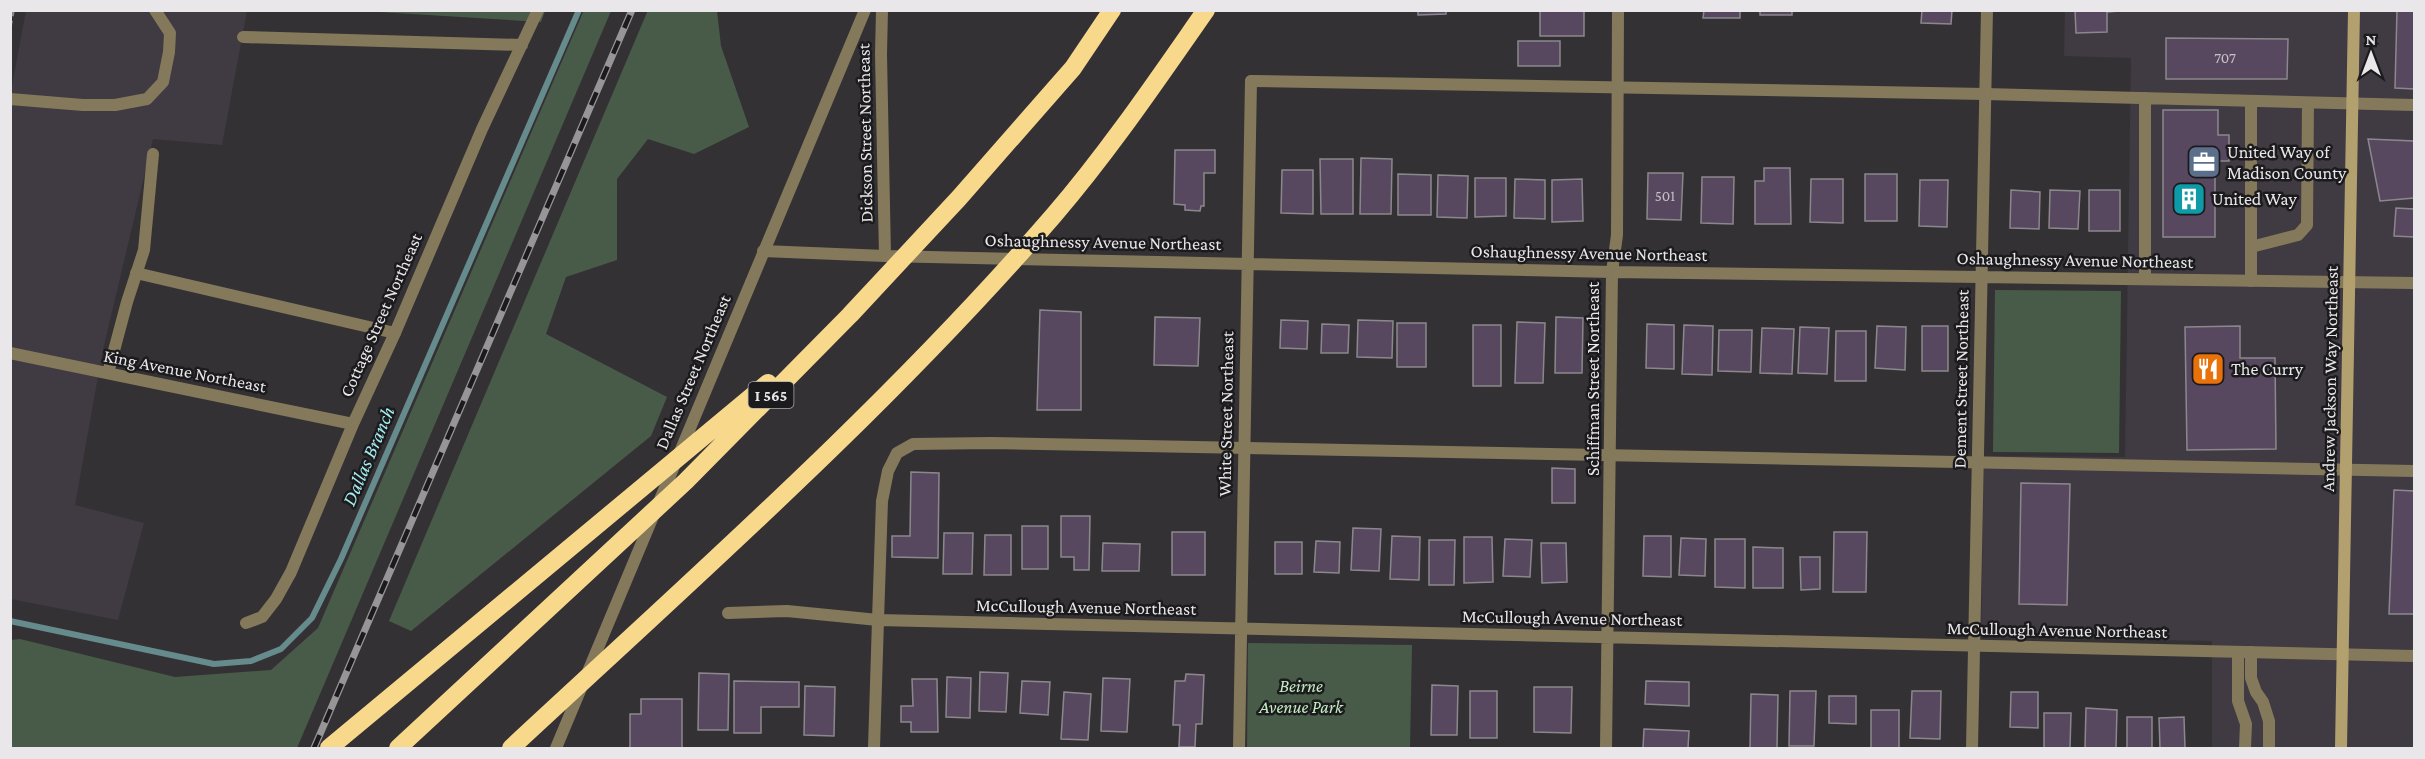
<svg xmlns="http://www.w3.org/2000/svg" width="2425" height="759" viewBox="0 0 2425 759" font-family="'Crimson Pro',serif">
<rect width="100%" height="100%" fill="#343135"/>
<path fill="#403a42" d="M 26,11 L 247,11 L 222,145 L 153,139 L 102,354 L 75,505 L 144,523 L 118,620 L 11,599 L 10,96 Z
M 2065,11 L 2414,11 L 2414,748 L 2212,748 L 2212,641 L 1981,637 L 1984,456 L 2125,457 L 2131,58 L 2064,56 Z"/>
<path fill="#485b48" d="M 584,10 L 611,11 L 297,748 L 11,748 L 11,640 L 20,639 L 175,677 L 271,670 L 318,628 Z
M 648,10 L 717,11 L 721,46 L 749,127 L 694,154 L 648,139 L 617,179 L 617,260 L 566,277 L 546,334 L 667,397 L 651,436 L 411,631 L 389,621 Z
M 363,11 L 545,11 L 541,22 Z
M 1995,290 L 2121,291 L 2119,453 L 1993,452 Z
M 1248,643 L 1412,645 L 1410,748 L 1247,748 Z"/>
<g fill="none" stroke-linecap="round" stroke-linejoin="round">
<path stroke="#668b8d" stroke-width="6" d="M 10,621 L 214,664 L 251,661 L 281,649 L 312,618 L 341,559 L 579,10"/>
</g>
<path fill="#58485f" stroke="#8b888d" stroke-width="1.5" d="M 1418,10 L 1446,10 L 1446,14 L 1418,15 Z
M 1540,10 L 1584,10 L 1584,36 L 1540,36 Z
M 1704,10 L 1740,10 L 1740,18 L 1703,18 Z
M 1760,10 L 1792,10 L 1792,15 L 1760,15 Z
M 1922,10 L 1952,10 L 1951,24 L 1921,23 Z
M 2075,10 L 2119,10 L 2119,11 L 2107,12 L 2107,32 L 2076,33 Z
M 2397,10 L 2414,10 L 2414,89 L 2395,88 Z
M 2166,38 L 2288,39 L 2287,79 L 2166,79 Z
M 1518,41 L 1560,41 L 1560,66 L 1518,66 Z
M 2163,110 L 2218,110 L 2218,135 L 2229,135 L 2229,161 L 2215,161 L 2215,237 L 2163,237 Z
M 2368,139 L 2414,141 L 2414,198 L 2380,201 Z
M 1175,150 L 1215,150 L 1215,173 L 1204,173 L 1204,206 L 1201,206 L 1200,211 L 1185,210 L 1185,205 L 1174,204 Z
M 1361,158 L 1392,159 L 1391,214 L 1360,214 Z
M 1320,159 L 1353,159 L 1353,214 L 1321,214 Z
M 1764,168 L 1790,168 L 1791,224 L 1755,224 L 1755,181 L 1764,181 Z
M 1282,170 L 1313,170 L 1313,214 L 1281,213 Z
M 1648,173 L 1683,173 L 1681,220 L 1647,219 Z
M 1398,174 L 1431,175 L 1431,215 L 1398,215 Z
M 1865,174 L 1897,174 L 1897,221 L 1865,221 Z
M 1438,175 L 1468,176 L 1467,218 L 1437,217 Z
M 1702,177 L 1734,177 L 1733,224 L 1701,223 Z
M 1475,178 L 1506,178 L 1506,216 L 1475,217 Z
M 1515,179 L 1545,180 L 1545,219 L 1514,218 Z
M 1582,179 L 1583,221 L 1552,222 L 1552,180 Z
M 1811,179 L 1843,179 L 1843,223 L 1810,222 Z
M 1920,180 L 1948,180 L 1947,227 L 1919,226 Z
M 2011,190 L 2040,192 L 2039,229 L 2010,228 Z
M 2050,190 L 2080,191 L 2078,229 L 2049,228 Z
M 2089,190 L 2120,190 L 2120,231 L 2089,231 Z
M 2396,208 L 2414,209 L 2414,237 L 2394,236 Z
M 1040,310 L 1081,312 L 1081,410 L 1037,410 Z
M 1155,317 L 1200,318 L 1198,366 L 1154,365 Z
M 1556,317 L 1583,318 L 1582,373 L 1555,373 Z
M 1281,320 L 1308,321 L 1307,349 L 1280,348 Z
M 1358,320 L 1393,321 L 1392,358 L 1357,357 Z
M 1517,322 L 1545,323 L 1543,383 L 1515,383 Z
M 1397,323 L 1426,323 L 1426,367 L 1397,367 Z
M 1322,324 L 1349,325 L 1348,353 L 1321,353 Z
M 1647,324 L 1674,325 L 1674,369 L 1646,368 Z
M 1473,325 L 1501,325 L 1501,386 L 1473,386 Z
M 1684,325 L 1713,326 L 1712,375 L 1682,374 Z
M 1877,326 L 1906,327 L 1905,370 L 1875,368 Z
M 1922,326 L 1948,326 L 1948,371 L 1922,371 Z
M 2240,326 L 2240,358 L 2275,358 L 2276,449 L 2187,450 L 2185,327 Z
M 1800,327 L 1829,328 L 1827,374 L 1798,373 Z
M 1762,328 L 1794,329 L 1792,374 L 1760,373 Z
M 1719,330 L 1752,330 L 1751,372 L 1718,371 Z
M 1836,331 L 1866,331 L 1866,381 L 1835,381 Z
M 1552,468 L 1575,469 L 1575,503 L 1552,503 Z
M 911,472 L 939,473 L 938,558 L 892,557 L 892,536 L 910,536 Z
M 2021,483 L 2070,484 L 2067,605 L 2019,604 Z
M 2394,490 L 2414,491 L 2414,614 L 2389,614 Z
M 1061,516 L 1090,516 L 1089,570 L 1074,570 L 1074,557 L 1061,557 Z
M 1022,526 L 1048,526 L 1048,569 L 1022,569 Z
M 1353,528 L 1381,529 L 1379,571 L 1351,570 Z
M 1172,532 L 1205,532 L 1205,575 L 1172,575 Z
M 1834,532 L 1867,532 L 1866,592 L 1833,592 Z
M 944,533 L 973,533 L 972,574 L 943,574 Z
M 985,535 L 1011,535 L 1011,575 L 984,575 Z
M 1392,536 L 1420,537 L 1419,580 L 1390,579 Z
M 1644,536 L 1671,536 L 1671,577 L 1643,576 Z
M 1464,537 L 1492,537 L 1493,582 L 1464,583 Z
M 1681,538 L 1706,539 L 1705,576 L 1679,575 Z
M 1505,539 L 1532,540 L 1530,577 L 1503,576 Z
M 1715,539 L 1745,539 L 1745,588 L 1715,587 Z
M 1429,540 L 1455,540 L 1454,585 L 1429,585 Z
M 1316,541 L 1340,542 L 1339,573 L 1314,572 Z
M 1275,542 L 1302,542 L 1302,574 L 1275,574 Z
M 1103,543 L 1140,544 L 1139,571 L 1102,571 Z
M 1541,543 L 1566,543 L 1567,582 L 1542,583 Z
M 1753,547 L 1783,548 L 1783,588 L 1753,588 Z
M 1800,557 L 1820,557 L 1820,589 L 1801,590 Z
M 980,672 L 1008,673 L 1006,712 L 979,711 Z
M 699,673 L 729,674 L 728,730 L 698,730 Z
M 1186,674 L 1204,675 L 1202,724 L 1196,724 L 1195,747 L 1179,747 L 1180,725 L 1173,725 L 1175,681 L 1185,681 Z
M 947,677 L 971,678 L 970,718 L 946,717 Z
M 1103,678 L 1130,679 L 1127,732 L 1101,731 Z
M 912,679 L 937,679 L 938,732 L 911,732 L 911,722 L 901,722 L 901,706 L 913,706 Z
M 734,681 L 799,682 L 799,707 L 761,707 L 761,733 L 734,733 Z
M 1022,681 L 1050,682 L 1048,715 L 1020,713 Z
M 1646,681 L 1689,682 L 1689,706 L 1645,704 Z
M 1432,685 L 1458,686 L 1457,735 L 1431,735 Z
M 805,686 L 835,687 L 834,736 L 804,735 Z
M 1534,687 L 1572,687 L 1571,733 L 1534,732 Z
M 1470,691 L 1497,691 L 1497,738 L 1470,738 Z
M 1790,691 L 1816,691 L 1814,746 L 1789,746 Z
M 1912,691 L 1941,691 L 1940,739 L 1910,738 Z
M 1064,692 L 1091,694 L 1088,740 L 1061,739 Z
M 2011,692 L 2038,692 L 2038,728 L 2010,727 Z
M 1751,694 L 1778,695 L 1777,748 L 1750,748 Z
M 1829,696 L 1856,696 L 1856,724 L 1829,723 Z
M 641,699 L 682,699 L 682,748 L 630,748 L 630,714 L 641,714 Z
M 2086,708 L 2117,710 L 2116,748 L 2085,748 Z
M 1871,710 L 1899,710 L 1899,748 L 1871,748 Z
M 2044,713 L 2071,713 L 2070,748 L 2044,748 Z
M 2127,717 L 2152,717 L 2152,748 L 2127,748 Z
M 2184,717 L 2185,748 L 2160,748 L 2159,718 Z
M 1644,729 L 1689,731 L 1688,748 L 1643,748 Z"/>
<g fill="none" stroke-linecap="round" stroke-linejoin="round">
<path stroke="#8a878b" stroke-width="4" stroke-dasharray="4.5 4.5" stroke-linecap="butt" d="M 10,25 L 13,10"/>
<path stroke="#85795b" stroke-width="12" d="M 1251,81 L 1985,94 L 2414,105
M 10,99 L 83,105 L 115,105 L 147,99 L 163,82 L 169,52 L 170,33 L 155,10
M 2251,247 L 2298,235 L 2307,225 L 2308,103
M 136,273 L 395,333
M 2145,279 L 2145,98
M 2251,281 L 2251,101
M 878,620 L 882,501 L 888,471 L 897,453 L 913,444 L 991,443 L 2414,471
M 2238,652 L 2238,701 L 2246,724 L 2245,748
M 2251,652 L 2251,678 L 2256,692 L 2263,702 L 2269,721 L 2269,748"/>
<path stroke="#85795b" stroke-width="12" d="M 882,10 L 881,54 L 885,256
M 243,37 L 522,45
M 763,251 L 885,256 L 1612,272 L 2414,283
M 10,353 L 353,424
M 108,373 L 127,302 L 144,250 L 153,154
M 728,613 L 787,611 L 878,620 L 2414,656
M 246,623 L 262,617 L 276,599 L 291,572 L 353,424 L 395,333 L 482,129 L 538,10
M 556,748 L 865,10
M 874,748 L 878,620
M 1239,748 L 1251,81
M 1606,748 L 1612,272 L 1617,235 L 1618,10
M 1972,748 L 1987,10"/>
<path stroke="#b3a06f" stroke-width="12" d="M 2341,748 L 2354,10"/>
<g stroke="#989599" stroke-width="7">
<path id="rail" d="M 314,748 L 632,10"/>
</g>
<use href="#rail" stroke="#1b1a1c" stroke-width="4.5" stroke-dasharray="14" stroke-linecap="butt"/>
<path stroke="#f8d98c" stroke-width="18" d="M 329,748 L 768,383
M 398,748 L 686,481 L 850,315 L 959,198 L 1073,68 L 1112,10
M 511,748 C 696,576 888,407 1054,215 C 1109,151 1157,80 1206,10"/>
</g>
<defs>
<g id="office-square" transform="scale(1.725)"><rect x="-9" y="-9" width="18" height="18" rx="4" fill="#5c6f8a" stroke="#1b1a1c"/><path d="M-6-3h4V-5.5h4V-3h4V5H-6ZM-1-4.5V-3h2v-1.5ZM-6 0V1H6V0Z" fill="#fff"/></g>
<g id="building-square" transform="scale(1.725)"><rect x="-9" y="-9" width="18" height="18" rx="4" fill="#0f9aa8" stroke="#1b1a1c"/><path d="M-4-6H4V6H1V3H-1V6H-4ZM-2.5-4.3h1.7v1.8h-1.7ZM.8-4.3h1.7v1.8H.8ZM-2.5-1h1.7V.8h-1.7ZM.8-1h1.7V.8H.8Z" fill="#fff"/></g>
<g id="restaurant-square" transform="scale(1.725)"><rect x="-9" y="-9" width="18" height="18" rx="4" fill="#e8710a" stroke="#1b1a1c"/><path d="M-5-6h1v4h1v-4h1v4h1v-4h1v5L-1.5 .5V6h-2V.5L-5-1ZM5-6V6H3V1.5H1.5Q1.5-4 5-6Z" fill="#fff"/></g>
</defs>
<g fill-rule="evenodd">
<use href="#office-square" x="2204" y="162"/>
<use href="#building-square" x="2189" y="199"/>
<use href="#restaurant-square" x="2208" y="369"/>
</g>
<g text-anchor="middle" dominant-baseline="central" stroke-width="5" stroke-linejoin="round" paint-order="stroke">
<g font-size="15" fill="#c5bfc7">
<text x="2225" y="58">707</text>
<text x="1665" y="196">501</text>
</g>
<rect fill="#1b1a1c" stroke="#abaaac" stroke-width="1.5" x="748.5" y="382" width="45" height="26" rx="4.5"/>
<g font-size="16" font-weight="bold" fill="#e9e7ea">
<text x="771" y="395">I 565</text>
</g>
<g font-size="18" fill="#e9e7ea" stroke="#1b1a1c">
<text transform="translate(865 133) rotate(-91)">Dickson Street Northeast</text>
<text transform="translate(1103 242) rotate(1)">Oshaughnessy Avenue Northeast</text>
<text transform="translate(1589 253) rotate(1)">Oshaughnessy Avenue Northeast</text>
<text transform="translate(2075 260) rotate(1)">Oshaughnessy Avenue Northeast</text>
<text transform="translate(381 315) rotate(-66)">Cottage Street Northeast</text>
<text transform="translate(185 371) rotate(11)">King Avenue Northeast</text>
<text transform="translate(693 372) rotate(-67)">Dallas Street Northeast</text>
<text transform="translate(1593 379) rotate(-90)">Schiffman Street Northeast</text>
<text transform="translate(1961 379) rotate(-89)">Dement Street Northeast</text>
<text transform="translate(2330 379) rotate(-89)">Andrew Jackson Way Northeast</text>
<text transform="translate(1226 414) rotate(-89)">White Street Northeast</text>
<text transform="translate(1086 607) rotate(1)">McCullough Avenue Northeast</text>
<text transform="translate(1572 618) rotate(1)">McCullough Avenue Northeast</text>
<text transform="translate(2057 630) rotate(1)">McCullough Avenue Northeast</text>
</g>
<g font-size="18" fill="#e9e7ea" stroke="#1b1a1c" text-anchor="start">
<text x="2227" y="152">United Way of<tspan x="2227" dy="21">Madison County</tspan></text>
<text x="2212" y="199">United Way</text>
<text x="2231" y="369">The Curry</text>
</g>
<g font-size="18" font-style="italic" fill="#c5eec3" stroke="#1b1a1c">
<text x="1301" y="686">Beirne<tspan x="1301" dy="21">Avenue Park</tspan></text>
</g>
<g font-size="20" font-style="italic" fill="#a5edf1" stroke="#1b1a1c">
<text transform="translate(368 456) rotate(-67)">Dallas Branch</text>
</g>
</g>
<rect width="2425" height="759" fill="none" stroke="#e9e7ea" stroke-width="24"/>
<g transform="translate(2371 54)" stroke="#1b1a1c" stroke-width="4.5" paint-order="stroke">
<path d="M0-4.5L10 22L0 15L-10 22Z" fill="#e9e7ea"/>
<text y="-9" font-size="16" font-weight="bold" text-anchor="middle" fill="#e9e7ea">N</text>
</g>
</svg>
